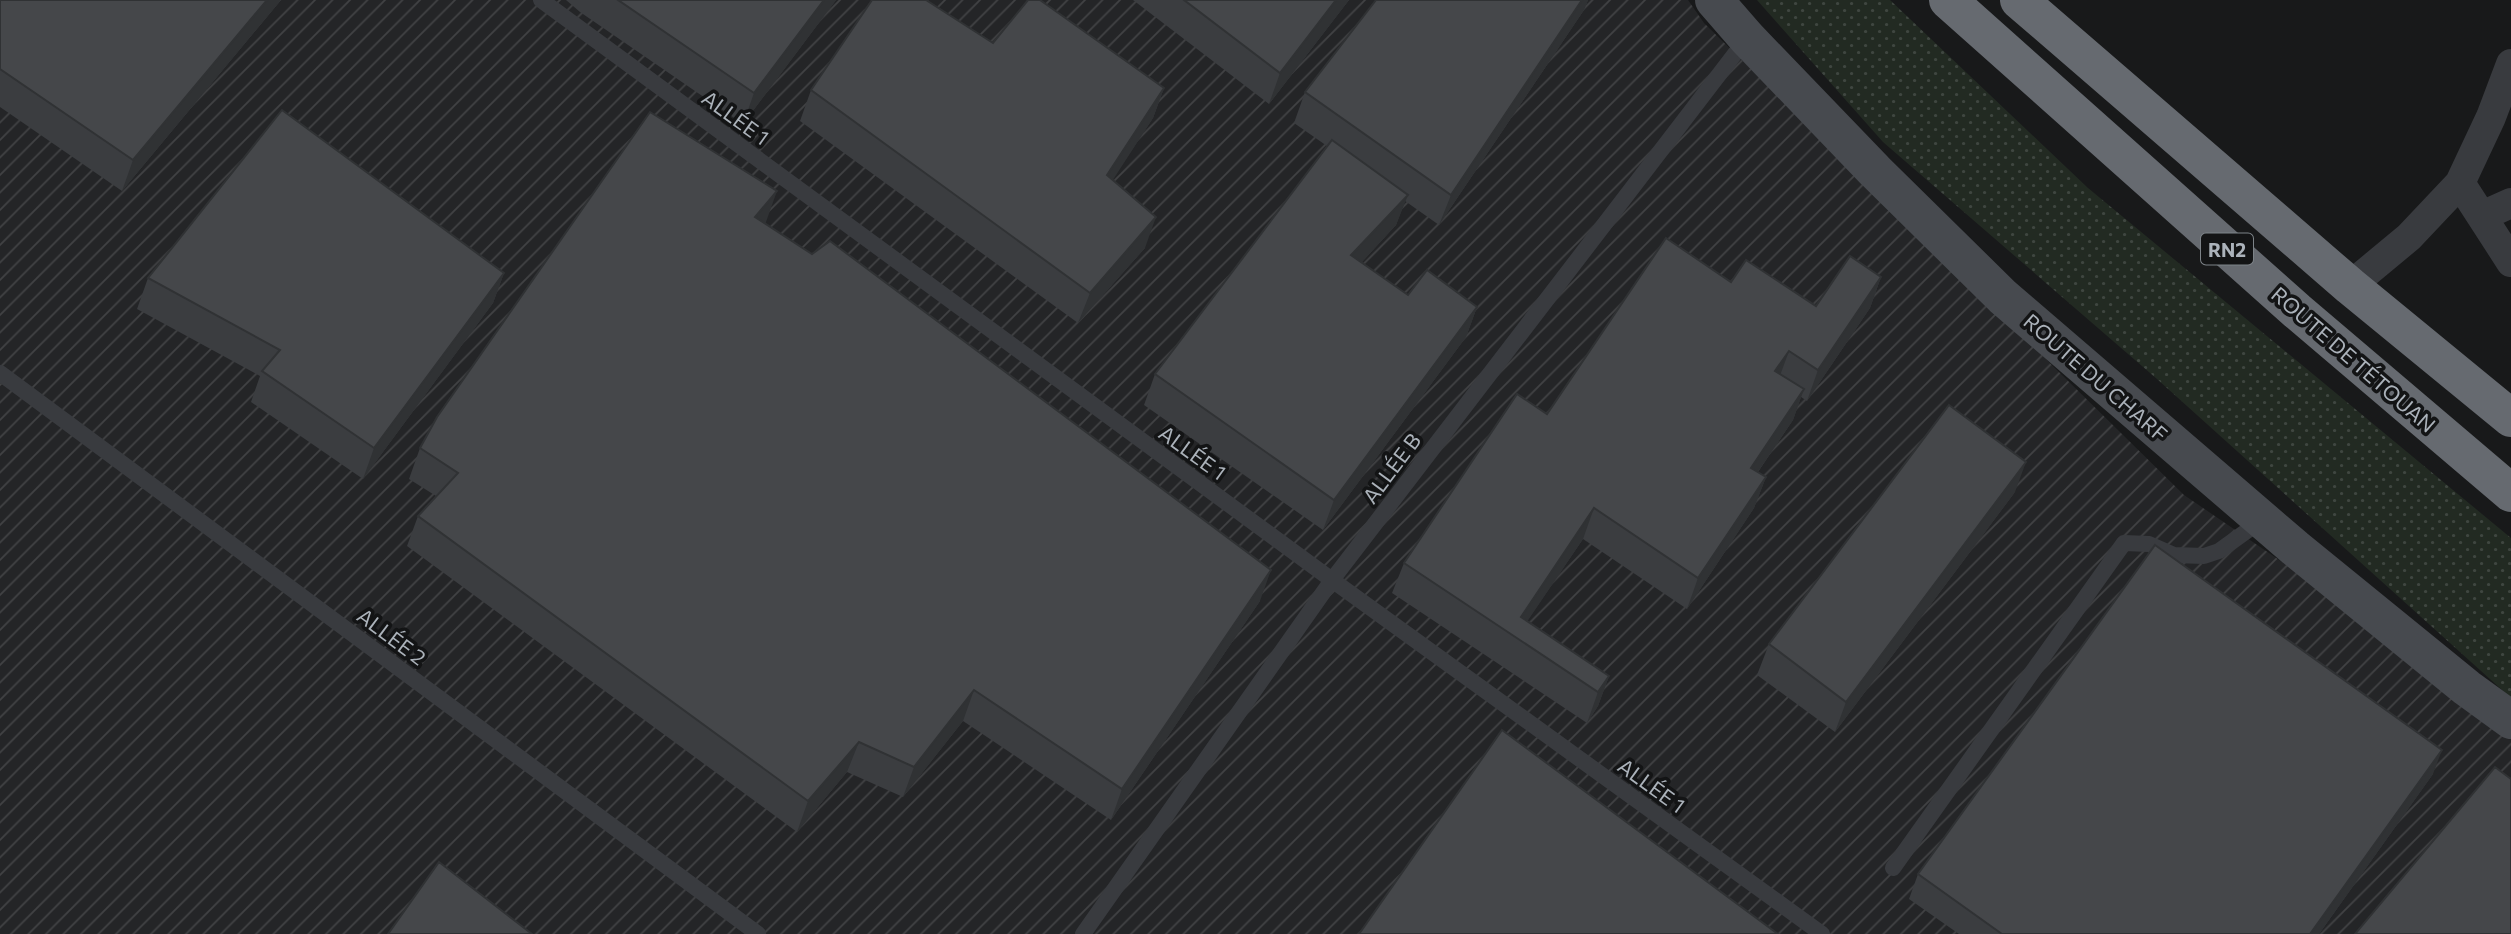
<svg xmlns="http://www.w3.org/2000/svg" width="2511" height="934" viewBox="0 0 2511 934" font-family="Commissioner,sans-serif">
<defs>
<pattern id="industrial-furrows" width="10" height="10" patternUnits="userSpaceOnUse" patternTransform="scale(1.75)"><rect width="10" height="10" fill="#242527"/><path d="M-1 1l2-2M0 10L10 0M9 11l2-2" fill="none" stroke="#414244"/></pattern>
<pattern id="grass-dots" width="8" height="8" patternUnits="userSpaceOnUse" patternTransform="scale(1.75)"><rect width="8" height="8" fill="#222a22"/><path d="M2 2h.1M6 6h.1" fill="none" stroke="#3f4640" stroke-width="1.8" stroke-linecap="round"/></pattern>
</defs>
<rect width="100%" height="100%" fill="#18191a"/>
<path fill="url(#industrial-furrows)" d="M 0,0 L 1688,0 L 1704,23 L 2184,495 L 2511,718 L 2511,934 L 0,934 Z"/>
<path fill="url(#grass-dots)" d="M 1757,0 L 1890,0 L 2088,188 L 2511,538 L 2511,698 L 2157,379 L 1883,142 Z"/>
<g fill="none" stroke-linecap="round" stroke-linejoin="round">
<path stroke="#393b3f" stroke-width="16" d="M 541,0 L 1332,580 L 1822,934
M 0,373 L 758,934
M 1893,868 L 2124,543 L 2149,544 L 2174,555 L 2204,556 L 2219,551 L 2262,520
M 1083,934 L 1332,580 L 1747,38"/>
<path stroke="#393b3f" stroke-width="30" d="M 2460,183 L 2491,117 L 2511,64
M 2482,216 L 2511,203
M 2350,286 L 2409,237 L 2460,183 L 2511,262"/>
<path stroke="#474a4f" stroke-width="38" d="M 1714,0 L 1747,38 L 1875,171 L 2003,297 L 2295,548 L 2467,688 L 2511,720"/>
<path stroke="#666a70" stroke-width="38" d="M 1948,0 L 2297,311 L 2511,493
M 2019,0 L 2350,286 L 2511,418"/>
</g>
<path fill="#3b3d40" d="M 0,0 L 281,0 L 122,191 L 0,107 Z
M 566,0 L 836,0 L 743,124 L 580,12 Z
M 1133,0 L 1349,0 L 1269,104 Z
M 1376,0 L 1588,0 L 1584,10 L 1439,225 L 1405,201 L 1396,225 L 1361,263 L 1408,295 L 1477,307 L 1466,337 L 1323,530 L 1144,405 L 1155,374 L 1327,146 L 1294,123 L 1305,92 Z
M 993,43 L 1164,88 L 1153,118 L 1112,180 L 1145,248 L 1078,323 L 800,121 L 811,90 Z
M 766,222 L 765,224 L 1260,601 L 1111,820 L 963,721 L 903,797 L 847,772 L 797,832 L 407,546 L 418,516 L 436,496 L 409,479 L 420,448 Z
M 504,273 L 493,303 L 363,479 L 251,402 L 260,376 L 137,309 L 148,278 Z
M 1881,277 L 1870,308 L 1807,401 L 1801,397 L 1793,420 L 1758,472 L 1766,477 L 1754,508 L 1687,609 L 1583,539 L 1527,621 L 1609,676 L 1598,706 L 1587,723 L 1392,593 L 1404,563 L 1547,414 L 1731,282 L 1816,306 Z
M 2015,492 L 1835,732 L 1757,675 L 1769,644 Z
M 2433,774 L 2319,934 L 1959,934 L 1909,899 L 1918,874 Z"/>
<path fill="#303234" d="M 267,0 L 281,0 L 122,191 L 133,160 Z
M 824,0 L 836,0 L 743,124 L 754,93 Z
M 1336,0 L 1349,0 L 1269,104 L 1280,73 Z
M 1582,0 L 1588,0 L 1584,10 L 1439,225 L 1451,195 Z
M 1164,88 L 1153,118 L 1096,206 L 1107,175 Z
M 777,191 L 766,222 L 744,248 L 755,217 Z
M 1408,195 L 1396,225 L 1340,286 L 1351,255 Z
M 1156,217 L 1145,248 L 1078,323 L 1090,293 Z
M 504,273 L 493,303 L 363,479 L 374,448 Z
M 1881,277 L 1870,308 L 1807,401 L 1818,370 Z
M 1477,307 L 1466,337 L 1323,530 L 1334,500 Z
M 1789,351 L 1778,381 L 1775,371 Z
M 1804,389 L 1793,420 L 1740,498 L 1751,468 Z
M 2026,462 L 2015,492 L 1835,732 L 1846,702 Z
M 1766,477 L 1754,508 L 1687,609 L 1698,578 Z
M 1594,508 L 1583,539 L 1516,638 L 1521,617 Z
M 1271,570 L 1260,601 L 1111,820 L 1122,789 Z
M 1609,676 L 1598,706 L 1587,723 L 1598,692 Z
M 974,690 L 963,721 L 903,797 L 914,767 Z
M 859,742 L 847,772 L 797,832 L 808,801 Z
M 2442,750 L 2433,774 L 2319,934 L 2310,934 Z"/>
<path fill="#45474a" stroke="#303234" stroke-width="2" d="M 0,0 L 267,0 L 133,160 L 0,69 Z
M 618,0 L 824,0 L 754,93 Z
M 872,0 L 926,0 L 993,43 L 1028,0 L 1040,0 L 1164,88 L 1107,175 L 1156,217 L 1090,293 L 811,90 Z
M 1184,0 L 1336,0 L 1280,73 Z
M 1376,0 L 1582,0 L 1451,195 L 1305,92 Z
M 282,110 L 504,273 L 374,448 L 262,371 L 280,350 L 148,278 Z
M 650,112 L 777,191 L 755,217 L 812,254 L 830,241 L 1271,570 L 1122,789 L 974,690 L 914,767 L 859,742 L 808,801 L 418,516 L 458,473 L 420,448 L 437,417 Z
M 1332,140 L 1408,195 L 1351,255 L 1408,295 L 1427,270 L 1477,307 L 1334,500 L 1155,374 Z
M 1666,238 L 1731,282 L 1746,260 L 1816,306 L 1850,256 L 1881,277 L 1818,370 L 1789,351 L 1775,371 L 1804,389 L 1751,468 L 1766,477 L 1698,578 L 1594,508 L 1521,617 L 1609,676 L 1598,692 L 1404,563 L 1517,394 L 1547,414 Z
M 1949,405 L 2026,462 L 1846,702 L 1769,644 Z
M 2155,545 L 2442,750 L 2310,934 L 2002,934 L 1918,874 Z
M 1502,730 L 1778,934 L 1359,934 Z
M 2495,767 L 2511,779 L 2511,934 L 2355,934 Z
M 439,862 L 532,934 L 388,934 Z"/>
<g text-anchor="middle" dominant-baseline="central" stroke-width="7" stroke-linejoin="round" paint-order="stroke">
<rect fill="#131415" stroke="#7d8388" stroke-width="2" x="2201" y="233.5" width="52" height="31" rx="5"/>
<g font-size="19" font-weight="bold" fill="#abb2ba">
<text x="2227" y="249">RN2</text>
</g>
<g font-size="21" fill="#abb2ba" stroke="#131415">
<text transform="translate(736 117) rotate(36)">ALLÉE 1</text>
<text transform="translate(2354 359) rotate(41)">ROUTE DE TÉTOUAN</text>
<text transform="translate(2096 377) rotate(41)">ROUTE DU CHARF</text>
<text transform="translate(1193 452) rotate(36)">ALLÉE 1</text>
<text transform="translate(1391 468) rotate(-53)">ALLÉE B</text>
<text transform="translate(392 636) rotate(37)">ALLÉE 2</text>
<text transform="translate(1652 785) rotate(36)">ALLÉE 1</text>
</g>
</g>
</svg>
